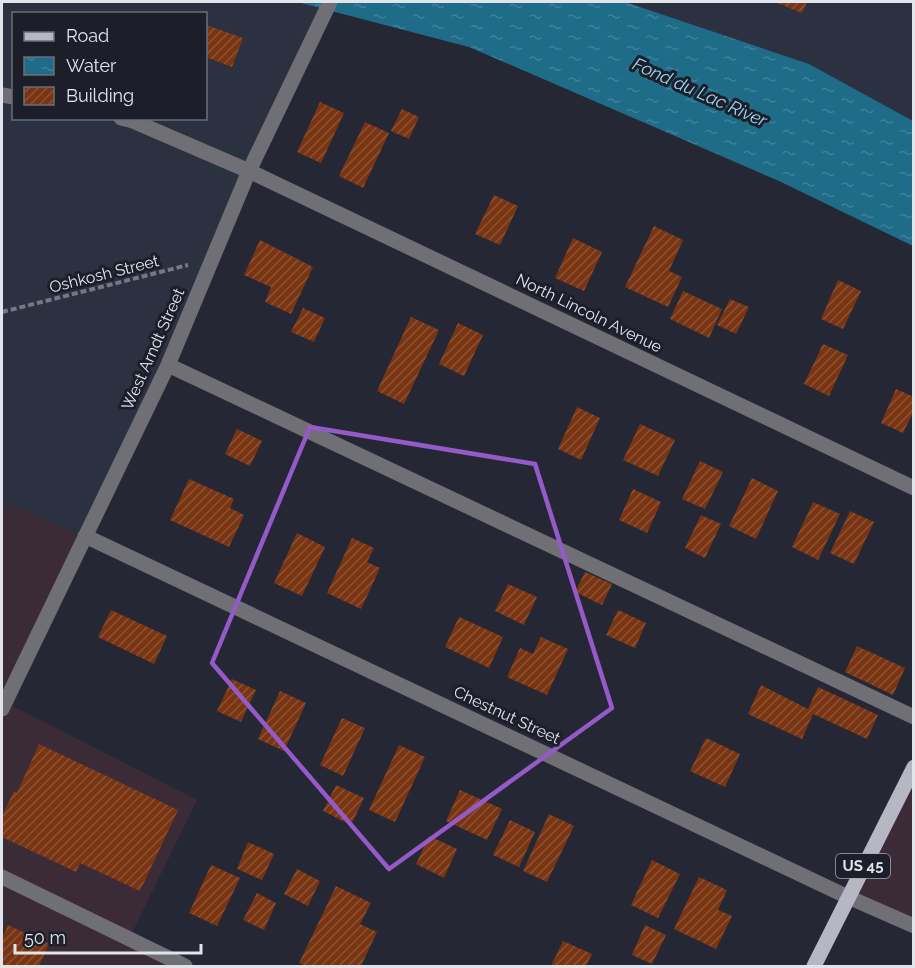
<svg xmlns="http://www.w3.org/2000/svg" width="915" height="968" viewBox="0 0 915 968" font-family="Raleway,sans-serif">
<defs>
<pattern id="water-ripples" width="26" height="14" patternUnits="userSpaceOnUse" patternTransform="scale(1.5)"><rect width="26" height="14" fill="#1f6c88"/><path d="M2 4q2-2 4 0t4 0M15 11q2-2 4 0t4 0" fill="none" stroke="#3f8199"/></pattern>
<pattern id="building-hatch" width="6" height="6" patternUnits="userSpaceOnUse" patternTransform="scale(1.5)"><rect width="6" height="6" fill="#793512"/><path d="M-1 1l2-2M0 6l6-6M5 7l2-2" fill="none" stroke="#8c5235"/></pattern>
</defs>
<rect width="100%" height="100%" fill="#252834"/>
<path fill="#3a2b37" d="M 2,501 L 85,536 L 5,702 L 197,800 L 129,939 L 185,966 L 2,966 Z
M 913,767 L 913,925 L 848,897 Z"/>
<path fill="#2c3142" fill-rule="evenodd" d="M 2,2 L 297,2 L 325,10 L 85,536 L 2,501 ZM 14,14 L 206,14 L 206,118 L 14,118 Z
M 625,2 L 913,2 L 913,121 L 809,64 Z"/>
<path fill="url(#water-ripples)" d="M 297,2 L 625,2 L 809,64 L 913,121 L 913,246 L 779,181 L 469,47 Z"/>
<path fill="url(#building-hatch)" d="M 775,2 L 807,2 L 802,13 Z
M 206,25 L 243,38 L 232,67 L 206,57 Z
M 320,102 L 344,113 L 321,163 L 297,152 Z
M 402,109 L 419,117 L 409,139 L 391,131 Z
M 365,122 L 389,133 L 363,188 L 339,176 Z
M 494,195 L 518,206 L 500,245 L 475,234 Z
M 654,226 L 683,240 L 669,271 L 682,277 L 668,307 L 625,287 Z
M 573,238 L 602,252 L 584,291 L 555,278 Z
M 260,240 L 313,267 L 291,314 L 265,302 L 271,287 L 244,275 Z
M 838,280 L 861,291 L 843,329 L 821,319 Z
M 683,291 L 722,309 L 709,338 L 670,319 Z
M 730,299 L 749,307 L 736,334 L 717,325 Z
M 303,308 L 325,318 L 314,342 L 291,332 Z
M 411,317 L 439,330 L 404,404 L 377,391 Z
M 458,323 L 483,335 L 464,376 L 439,364 Z
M 823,344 L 848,355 L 829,396 L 804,384 Z
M 896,389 L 914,397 L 914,411 L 903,433 L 881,423 Z
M 577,407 L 600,418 L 581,460 L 558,449 Z
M 640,424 L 675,440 L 658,476 L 623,460 Z
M 237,429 L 262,441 L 250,466 L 225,454 Z
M 700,461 L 723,472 L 705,509 L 682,499 Z
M 752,478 L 778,491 L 756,539 L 729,526 Z
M 189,479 L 234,499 L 230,508 L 244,515 L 229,547 L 170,520 Z
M 633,489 L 661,502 L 647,533 L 619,520 Z
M 813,502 L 840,514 L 818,560 L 792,547 Z
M 850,511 L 874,522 L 854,564 L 830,553 Z
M 701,515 L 721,524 L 705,558 L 685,548 Z
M 297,533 L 325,547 L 302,596 L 274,583 Z
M 352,538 L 374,548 L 367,562 L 380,568 L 361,609 L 327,593 Z
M 585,572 L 612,584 L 602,605 L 575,592 Z
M 508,584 L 537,597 L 524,625 L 495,611 Z
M 111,610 L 167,636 L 154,664 L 98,637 Z
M 618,610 L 646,623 L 635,648 L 606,635 Z
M 459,617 L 503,637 L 489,668 L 445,647 Z
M 541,637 L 568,649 L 547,695 L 507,677 L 520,648 L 533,654 Z
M 857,646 L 905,668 L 893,695 L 845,672 Z
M 232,679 L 256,690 L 241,722 L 217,711 Z
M 761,685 L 808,709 L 818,687 L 878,715 L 867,739 L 813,714 L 802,739 L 748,714 Z
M 280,691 L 306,703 L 284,751 L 258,739 Z
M 342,718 L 365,728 L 343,776 L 320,765 Z
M 706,738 L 740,754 L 725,787 L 690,771 Z
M 39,744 L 178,810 L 140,891 L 80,863 L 76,872 L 2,837 L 2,816 L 14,791 L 17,793 Z
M 399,745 L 425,757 L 395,822 L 369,810 Z
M 336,785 L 364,798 L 351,825 L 323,811 Z
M 460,790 L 502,809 L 487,840 L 446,821 Z
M 549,814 L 574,826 L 547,882 L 523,871 Z
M 510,820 L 535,832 L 519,867 L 493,855 Z
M 429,836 L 457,849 L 444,878 L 416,864 Z
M 248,842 L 274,854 L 262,880 L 237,869 Z
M 652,860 L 680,874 L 658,918 L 631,905 Z
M 211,865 L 240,878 L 217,926 L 189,913 Z
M 297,869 L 320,881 L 308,906 L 284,894 Z
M 699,877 L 727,890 L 718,910 L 732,916 L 716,949 L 674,929 Z
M 336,886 L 371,903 L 360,924 L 377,932 L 361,966 L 306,966 L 299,963 Z
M 257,893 L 276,903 L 264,930 L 243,920 Z
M 8,925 L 49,944 L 39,966 L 2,966 L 2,939 Z
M 645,925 L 666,935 L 652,964 L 632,955 Z
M 563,941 L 592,954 L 586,966 L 551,966 Z"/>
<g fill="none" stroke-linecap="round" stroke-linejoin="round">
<path stroke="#767983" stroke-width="4" stroke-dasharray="6 3" stroke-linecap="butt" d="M 2,312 L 188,265"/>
<path stroke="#706f76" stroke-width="15" d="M 2,95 L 14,97
M 121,118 L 133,121 L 249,171 L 914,488
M 168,365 L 914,717
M 85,536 L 848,897 L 914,926
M 2,709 L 168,365 L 249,171 L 330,2
M 2,877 L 185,966"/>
<path stroke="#b7b6c3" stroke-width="15" d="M 814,966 L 914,767"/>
</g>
<path fill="none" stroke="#955aca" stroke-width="4.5" stroke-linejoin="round" d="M 310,427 L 535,464 L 612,708 L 389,869 L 212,663 Z"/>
<g text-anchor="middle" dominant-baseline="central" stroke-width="6" stroke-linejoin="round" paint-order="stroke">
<rect fill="#1c1f2a" stroke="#a7a9b2" stroke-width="1.5" x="836" y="854" width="54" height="24" rx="4.5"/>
<g font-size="15" font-weight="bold" fill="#e2e4ec">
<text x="863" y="866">US 45</text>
</g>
<g font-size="16" fill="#e2e4ec" stroke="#1c1f2a">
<text transform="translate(104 274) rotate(-14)">Oshkosh Street</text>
<text transform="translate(589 313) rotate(26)">North Lincoln Avenue</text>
<text transform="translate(153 349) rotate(-66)">West Arndt Street</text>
<text transform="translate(507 715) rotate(25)">Chestnut Street</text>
</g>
<g font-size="18" font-style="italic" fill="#93d9f7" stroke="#1c1f2a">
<text transform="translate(700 92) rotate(24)">Fond du Lac River</text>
</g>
</g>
<rect width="915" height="968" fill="none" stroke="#e2e4ec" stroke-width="6"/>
<rect x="12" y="12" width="195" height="108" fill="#1c1f2a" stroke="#6b6e78" stroke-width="1.5"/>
<rect x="24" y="32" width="30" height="9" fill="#b7b6c3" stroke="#6b6e78" stroke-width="1.5"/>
<text x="66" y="42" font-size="18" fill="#e2e4ec">Road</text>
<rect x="24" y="57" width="30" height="18" fill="url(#water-ripples)" stroke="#6b6e78" stroke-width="1.5"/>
<text x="66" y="72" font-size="18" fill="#e2e4ec">Water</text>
<rect x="24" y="87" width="30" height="18" fill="url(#building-hatch)" stroke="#6b6e78" stroke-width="1.5"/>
<text x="66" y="102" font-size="18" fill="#e2e4ec">Building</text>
<path d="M15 944v9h186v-9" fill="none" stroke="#e2e4ec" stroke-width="3"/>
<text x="24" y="944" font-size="18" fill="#e2e4ec" stroke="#1c1f2a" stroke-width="4.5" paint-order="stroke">50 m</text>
</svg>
